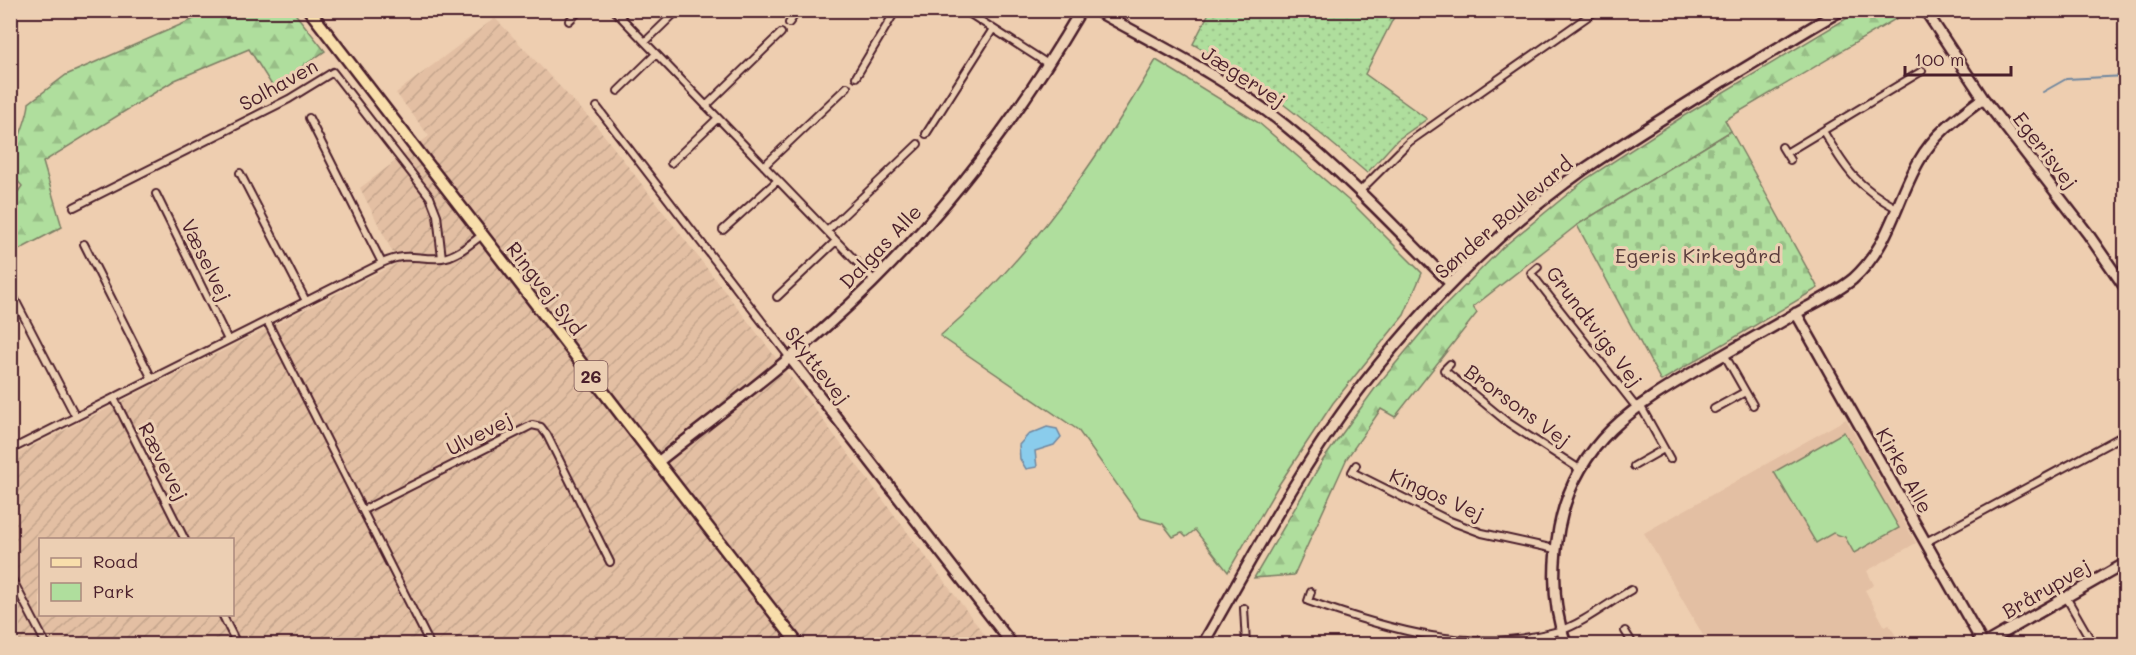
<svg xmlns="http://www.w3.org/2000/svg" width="2136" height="655" viewBox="0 0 2136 655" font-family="Mali,sans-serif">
<defs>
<pattern id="industrial-furrows" width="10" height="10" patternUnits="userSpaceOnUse" patternTransform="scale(1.5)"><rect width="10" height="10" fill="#e3bfa3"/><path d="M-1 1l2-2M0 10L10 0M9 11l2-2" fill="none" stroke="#c4a48c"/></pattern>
<pattern id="grass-dots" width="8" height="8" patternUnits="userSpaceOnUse" patternTransform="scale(1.5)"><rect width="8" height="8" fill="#afde9d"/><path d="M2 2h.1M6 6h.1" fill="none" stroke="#98be87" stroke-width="1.8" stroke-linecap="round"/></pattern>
<pattern id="forest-firs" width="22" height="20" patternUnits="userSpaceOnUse" patternTransform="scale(1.5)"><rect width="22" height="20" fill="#afde9d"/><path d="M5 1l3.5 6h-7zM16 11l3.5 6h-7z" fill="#98be87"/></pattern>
<pattern id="cemetery-stones" width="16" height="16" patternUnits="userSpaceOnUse" patternTransform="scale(1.5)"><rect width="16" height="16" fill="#afde9d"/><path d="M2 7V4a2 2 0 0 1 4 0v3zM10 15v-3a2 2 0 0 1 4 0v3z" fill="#98be87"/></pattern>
</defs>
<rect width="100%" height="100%" fill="#eeceb0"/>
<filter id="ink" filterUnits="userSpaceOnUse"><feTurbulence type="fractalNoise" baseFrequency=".0167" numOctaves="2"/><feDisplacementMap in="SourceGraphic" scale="12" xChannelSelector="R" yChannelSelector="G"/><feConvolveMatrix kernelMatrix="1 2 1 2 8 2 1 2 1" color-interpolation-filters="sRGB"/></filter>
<g filter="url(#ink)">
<path fill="#e3bfa3" d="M 1846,419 L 1916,543 L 1867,571 L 1874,585 L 1865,590 L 1885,627 L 1889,625 L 1901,644 L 1708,644 L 1644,533 Z"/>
<path fill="url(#industrial-furrows)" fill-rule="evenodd" d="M 495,18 L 596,125 L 774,355 L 987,638 L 979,644 L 11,644 L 11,457 L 398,263 L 360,188 L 429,136 L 396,93 ZM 40,540 L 232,540 L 232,614 L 40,614 Z"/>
<path fill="url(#grass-dots)" stroke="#7c7e64" stroke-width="1.5" d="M 1210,11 L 1397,11 L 1365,74 L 1427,119 L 1397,140 L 1367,173 C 1311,125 1257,80 1193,44 Z"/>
<path fill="url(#forest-firs)" stroke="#7c7e64" stroke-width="1.5" d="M 212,11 L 293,11 L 325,51 L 273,87 L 249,49 L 175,80 L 43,162 L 62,227 L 11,254 L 11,202 L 22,186 C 18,181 12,176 10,171 C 7,157 28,125 29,103 L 66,75 Z
M 1859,11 L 1909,11 L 1725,120 L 1731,131 L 1577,225 L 1473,307 L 1477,313 L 1395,417 L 1381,409 L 1347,458 L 1294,575 L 1254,578 L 1323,460 L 1376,387 L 1436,315 L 1502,248 L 1586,179 L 1682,117 Z"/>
<path fill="url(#cemetery-stones)" stroke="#7c7e64" stroke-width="1.5" d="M 1731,131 L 1818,288 L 1661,381 L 1577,225 Z"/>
<path fill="#afde9d" stroke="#7c7e64" stroke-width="1.5" d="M 1156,60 L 1259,123 L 1355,206 L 1422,273 L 1404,315 L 1333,403 L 1278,486 L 1228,572 L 1195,530 L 1186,537 L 1182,533 L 1173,537 L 1163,524 L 1141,518 L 1078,430 L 940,336 C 1029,260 1097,160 1156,60 Z
M 1844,432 L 1899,528 L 1854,553 L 1845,537 L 1833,533 L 1816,543 L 1774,472 Z"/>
<path fill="#8accec" stroke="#70879f" stroke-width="1.5" d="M 1047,427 L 1057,429 L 1061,437 L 1054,445 L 1035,451 L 1037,467 L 1026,469 L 1020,459 L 1019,445 L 1028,435 Z"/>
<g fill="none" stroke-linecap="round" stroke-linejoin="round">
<path stroke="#70879f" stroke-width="2" d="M 2043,92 L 2066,79 L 2126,76"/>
<g stroke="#4a1f2b" stroke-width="10">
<path id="street" d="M 614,10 L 874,280
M 964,10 L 1048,64
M 569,21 L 580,10
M 789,23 L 798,10
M 645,42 L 678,10
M 856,77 L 896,10
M 618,91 L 656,54
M 706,106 L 781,33
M 597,107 L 790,358
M 309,118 L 382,263
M 1823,131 C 1847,171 1856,186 1898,209
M 926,134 L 993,29
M 1782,147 L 1790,160
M 1786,153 L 1922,71
M 671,163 L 718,118
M 764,166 L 847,87
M 240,173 L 306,301
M 1360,191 L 1409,142 L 1597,10
M 156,194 L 228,340
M 74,207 L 289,99 L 333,72 L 430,197 L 437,215 L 442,258
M 723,230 L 778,180
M 827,231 L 918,144
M 84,244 L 152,379
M 1538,267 L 1531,273 L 1636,407
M 10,290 L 76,417
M 777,297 L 836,241
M 267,321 L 430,644
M 1724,354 L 1753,405
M 1450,364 L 1444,370 L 1507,422 L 1581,470
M 114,398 L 185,540
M 1640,405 L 1670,459
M 1714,409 L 1745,392
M 10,450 L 382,263 C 409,251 416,260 442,258 C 457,256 470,244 482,235
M 1356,465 L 1352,472 L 1450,521 L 1482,533 L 1555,549
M 1634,466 L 1664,449
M 363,510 L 532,425 L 541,427 L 547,435 L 610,562
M 1926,542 L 2126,434
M 10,575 L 46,644
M 1311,592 L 1308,601 C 1389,630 1472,655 1559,631 C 1582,624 1610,602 1631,590
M 2066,597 L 2093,644
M 1244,608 L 1246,644
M 222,614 L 237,644
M 1625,631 L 1633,644"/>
</g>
<g stroke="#4a1f2b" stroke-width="14">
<path id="secondary" d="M 1095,10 C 1160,46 1228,79 1286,126 C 1345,174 1397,229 1450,283
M 1925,10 L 1983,98 L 2088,234 L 2126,289
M 1796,313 L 1983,644
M 790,358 L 1012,644
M 658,462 C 716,416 776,372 831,322 C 931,232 1013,126 1081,10
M 1203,644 C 1254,555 1302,463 1365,382 C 1428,302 1500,229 1583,170 C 1629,139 1676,110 1723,81 C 1763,58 1802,32 1842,10
M 1566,644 C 1552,606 1552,568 1559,528 C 1576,441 1634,406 1704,366 C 1735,348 1765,331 1795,314 C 1814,303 1836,293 1853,279 C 1889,247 1896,201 1919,161 C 1934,134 1959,116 1983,98
M 1984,644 L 2126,563"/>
</g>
<g stroke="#4a1f2b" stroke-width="15">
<path id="primary" d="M 309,10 L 798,644"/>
</g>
<use href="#street" stroke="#eccfb3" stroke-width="6"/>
<use href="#secondary" stroke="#eccfb3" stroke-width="9"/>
<use href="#primary" stroke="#f8deab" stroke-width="10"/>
</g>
</g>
<g text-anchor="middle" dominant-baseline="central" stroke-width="6" stroke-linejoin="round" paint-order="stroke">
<rect fill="#eccfb3" stroke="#7b5454" stroke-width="1.5" x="574.5" y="361" width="33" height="30" rx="4.5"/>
<g font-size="18" font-weight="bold" fill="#4a1f2b">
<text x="591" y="376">26</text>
</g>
<g font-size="20" fill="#4a1f2b" stroke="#eccfb3">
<text transform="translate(1244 76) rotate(33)">Jægervej</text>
<text transform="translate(278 84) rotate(-29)">Solhaven</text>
<text transform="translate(2046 150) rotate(52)">Egerisvej</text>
<text transform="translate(1503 217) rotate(-41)">Sønder Boulevard</text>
<text transform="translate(880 246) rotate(-46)">Dalgas Alle</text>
<text transform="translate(207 260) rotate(64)">Væselvej</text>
<text transform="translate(546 288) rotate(52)">Ringvej Syd</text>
<text transform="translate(1595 326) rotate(53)">Grundtvigs Vej</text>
<text transform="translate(818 365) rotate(52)">Skyttevej</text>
<text transform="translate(1518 405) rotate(36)">Brorsons Vej</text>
<text transform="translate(479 433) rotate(-27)">Ulvevej</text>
<text transform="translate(164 461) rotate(63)">Rævevej</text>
<text transform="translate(1905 470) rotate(61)">Kirke Alle</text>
<text transform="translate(1437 494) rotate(24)">Kingos Vej</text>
<text transform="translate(2046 588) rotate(-30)">Brårupvej</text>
</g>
<g font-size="20" fill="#593c3c" stroke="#eccfb3">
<text x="1698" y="255">Egeris Kirkegård</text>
</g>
</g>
<rect width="2136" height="655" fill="none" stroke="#eccfb3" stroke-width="36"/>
<rect x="18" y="18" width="2100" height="619" fill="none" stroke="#4a1f2b" stroke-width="2" filter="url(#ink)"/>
<rect x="39" y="538" width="195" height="78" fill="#eccfb3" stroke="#ab897d" stroke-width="1.5"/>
<rect x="51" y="558" width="30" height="9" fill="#f8deab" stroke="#ab897d" stroke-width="1.5"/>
<text x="93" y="568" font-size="18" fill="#4a1f2b">Road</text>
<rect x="51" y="583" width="30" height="18" fill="#afde9d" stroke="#ab897d" stroke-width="1.5"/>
<text x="93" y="598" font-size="18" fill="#4a1f2b">Park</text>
<path d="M1905 66v9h106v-9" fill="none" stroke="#4a1f2b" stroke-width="3"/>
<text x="1914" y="66" font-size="18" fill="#4a1f2b" stroke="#eccfb3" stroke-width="4.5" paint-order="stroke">100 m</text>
</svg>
